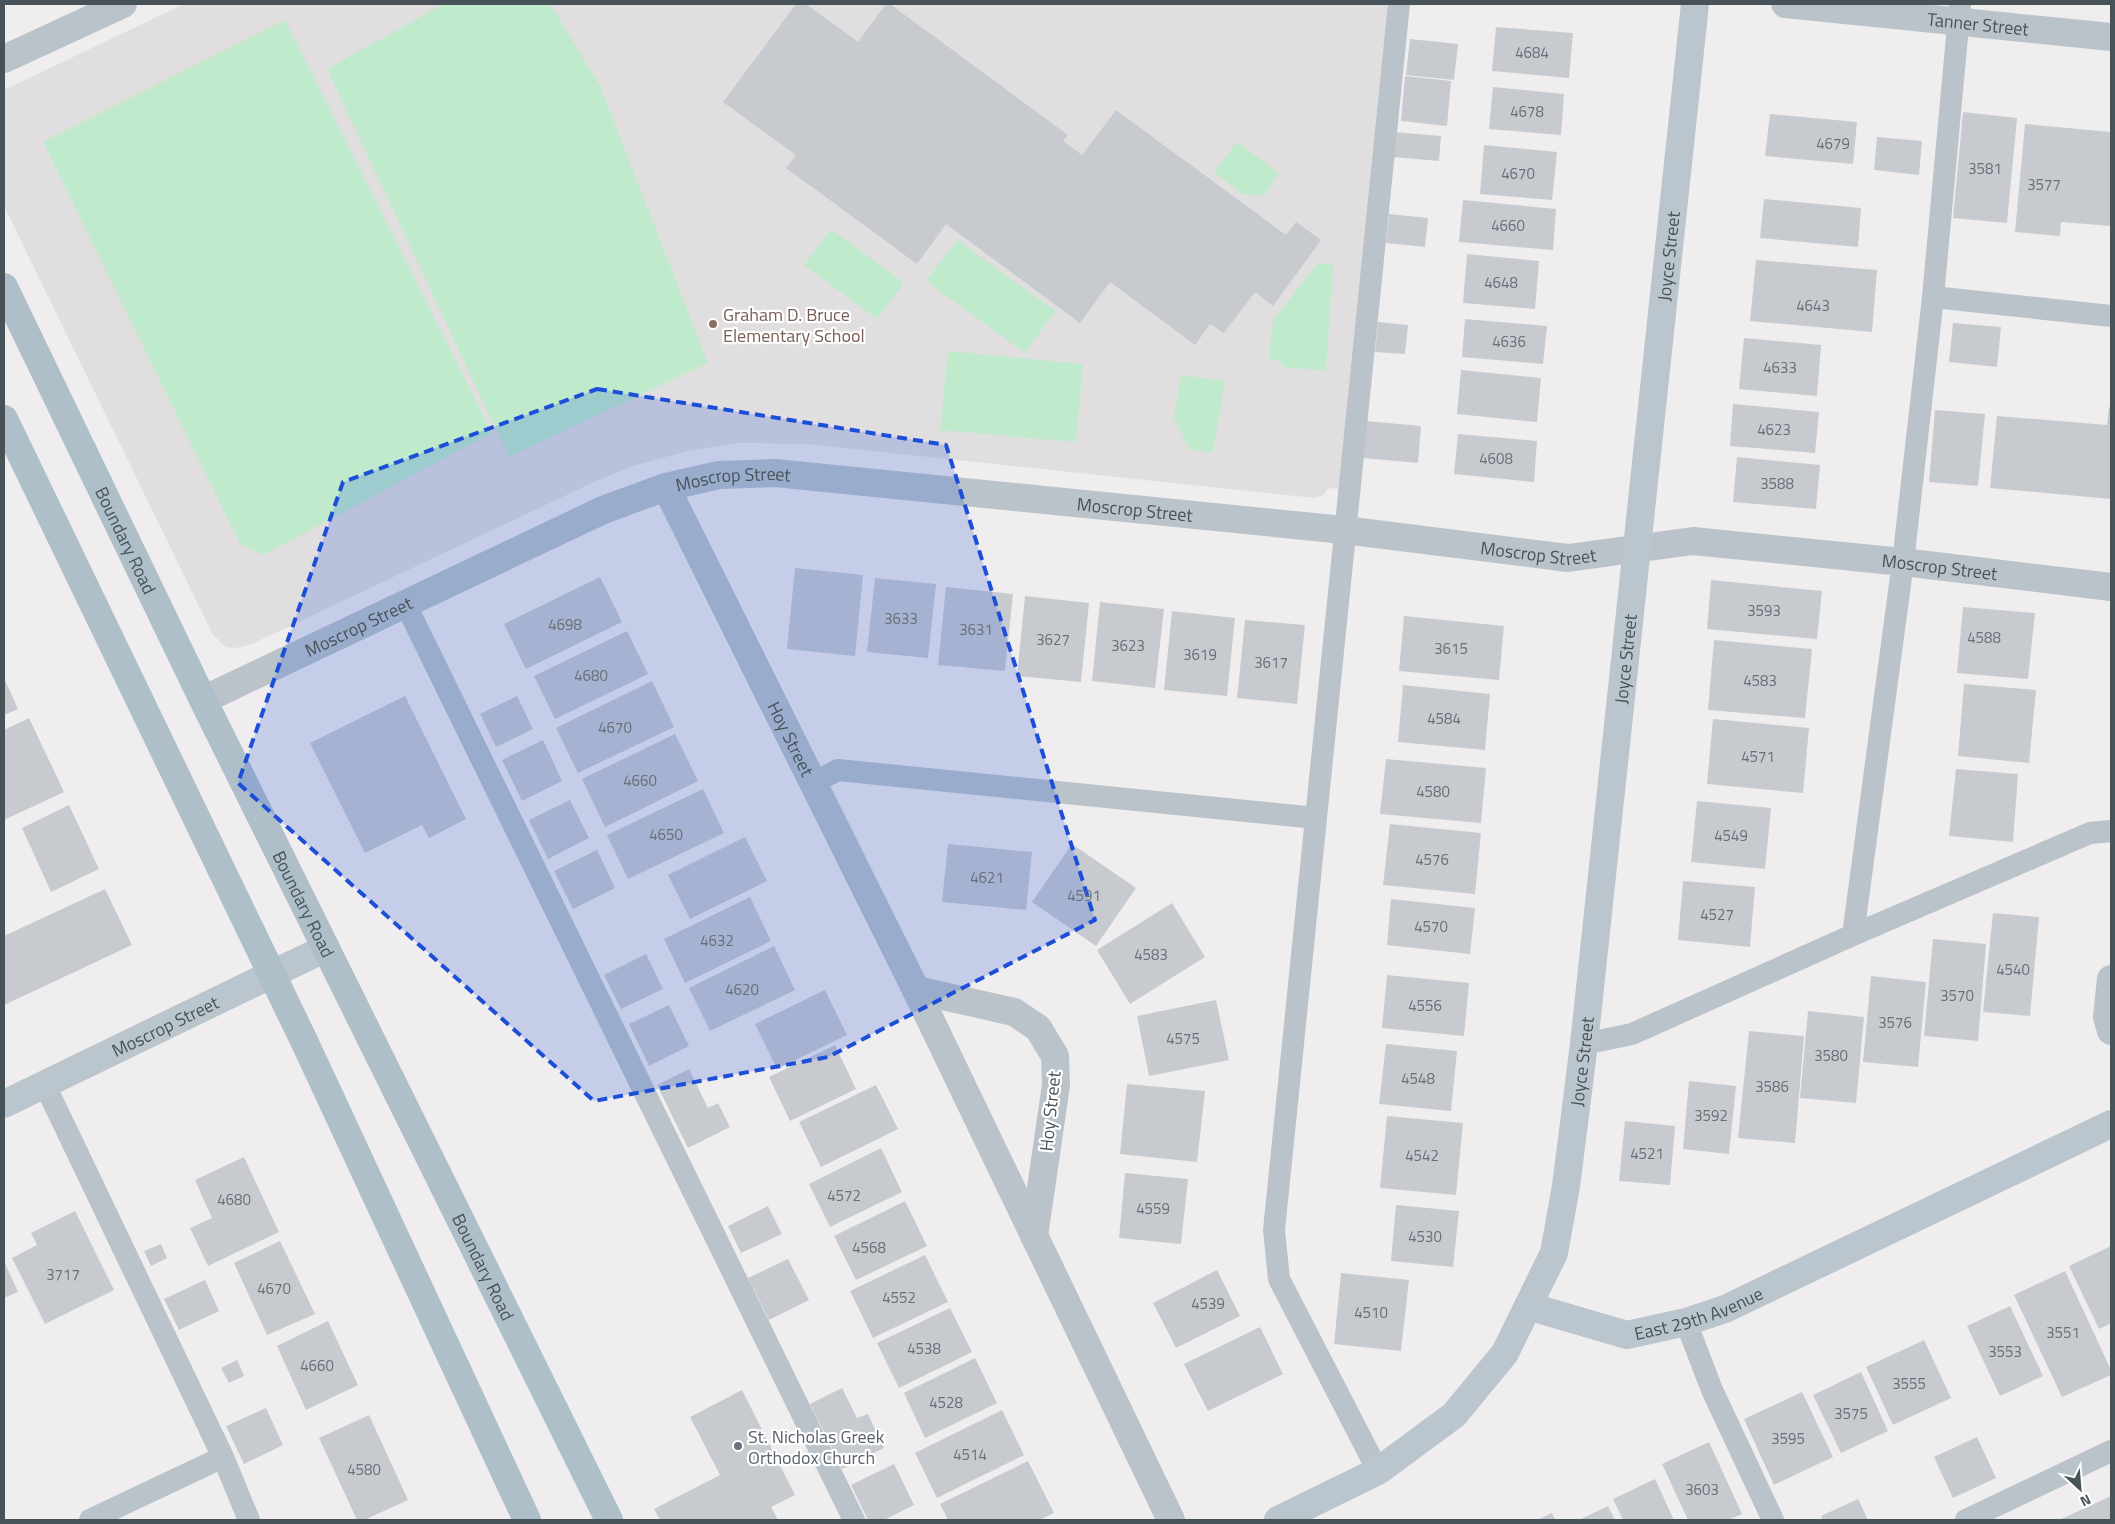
<svg xmlns="http://www.w3.org/2000/svg" width="2115" height="1524" viewBox="0 0 2115 1524" font-family="'Titillium Web',sans-serif">
<rect width="100%" height="100%" fill="#f0edee"/>
<path fill="#e1dedf" d="M 184,4 L 1382,4 L 1399,7 L 1348,490 L 1329,488 L 1323,495 L 1315,498 L 807,444 L 740,443 L 692,450 L 632,466 L 594,482 L 252,644 L 235,648 L 226,647 L 213,635 L 4,206 L 4,90 Z"/>
<path fill="#bfeacc" d="M 444,4 L 549,4 L 554,10 L 600,86 L 708,363 L 509,457 L 327,69 Z
M 285,20 L 492,433 L 263,555 L 240,544 L 43,142 Z
M 1237,142 L 1279,173 L 1264,196 L 1242,194 L 1214,172 Z
M 831,229 L 904,283 L 877,319 L 804,265 Z
M 957,240 L 1055,311 L 1025,353 L 926,281 Z
M 1317,264 L 1333,264 L 1326,371 L 1282,367 L 1280,360 L 1269,359 L 1273,321 Z
M 948,351 L 1083,364 L 1076,442 L 940,430 Z
M 1181,375 L 1225,381 L 1213,452 L 1190,450 L 1174,418 Z"/>
<path fill="#c7cbd0" d="M 796,4 L 806,4 L 858,42 L 886,4 L 890,4 L 1068,135 L 1063,141 L 1082,155 L 1116,110 L 1286,235 L 1296,222 L 1321,240 L 1273,306 L 1255,292 L 1224,333 L 1210,324 L 1195,345 L 1110,282 L 1080,323 L 946,224 L 917,264 L 786,168 L 796,155 L 723,102 Z
M 1496,27 L 1573,33 L 1569,78 L 1492,71 Z
M 1410,39 L 1458,44 L 1454,80 L 1406,75 Z
M 1405,76 L 1451,81 L 1447,126 L 1401,121 Z
M 1493,87 L 1564,94 L 1561,135 L 1489,129 Z
M 1963,112 L 2017,118 L 2007,223 L 1953,218 Z
M 1770,114 L 1857,122 L 1853,164 L 1765,156 Z
M 2025,124 L 2111,132 L 2111,226 L 2061,222 L 2060,236 L 2015,232 Z
M 1394,132 L 1441,136 L 1439,161 L 1392,157 Z
M 1877,137 L 1922,141 L 1919,175 L 1874,170 Z
M 1484,145 L 1557,152 L 1552,200 L 1480,194 Z
M 1764,199 L 1861,208 L 1858,247 L 1760,238 Z
M 1463,200 L 1556,209 L 1553,250 L 1459,242 Z
M 1389,214 L 1428,218 L 1425,247 L 1386,243 Z
M 1467,254 L 1539,261 L 1535,309 L 1463,303 Z
M 1756,260 L 1877,270 L 1872,332 L 1750,321 Z
M 1465,319 L 1547,326 L 1543,364 L 1462,357 Z
M 1378,322 L 1408,325 L 1405,354 L 1375,352 Z
M 1953,323 L 2001,327 L 1997,367 L 1949,362 Z
M 1744,338 L 1821,345 L 1817,396 L 1739,389 Z
M 1461,370 L 1541,378 L 1537,422 L 1457,414 Z
M 1733,404 L 1819,412 L 1815,453 L 1730,446 Z
M 2109,407 L 2111,407 L 2111,499 L 1990,488 L 1997,416 L 2107,425 Z
M 1935,410 L 1985,414 L 1978,486 L 1929,482 Z
M 1366,421 L 1421,426 L 1418,463 L 1363,458 Z
M 1458,434 L 1537,441 L 1534,482 L 1454,474 Z
M 1737,457 L 1820,465 L 1816,509 L 1733,502 Z
M 795,568 L 863,575 L 855,656 L 787,649 Z
M 600,577 L 622,622 L 526,669 L 504,624 Z
M 875,578 L 936,584 L 928,658 L 867,652 Z
M 1711,580 L 1822,591 L 1817,639 L 1707,629 Z
M 946,587 L 1013,594 L 1005,671 L 938,665 Z
M 1025,596 L 1089,603 L 1081,682 L 1017,676 Z
M 1100,602 L 1164,609 L 1155,688 L 1092,681 Z
M 1963,607 L 2035,613 L 2028,679 L 1957,673 Z
M 1172,611 L 1235,618 L 1227,696 L 1164,690 Z
M 1404,616 L 1504,626 L 1499,680 L 1399,671 Z
M 1245,620 L 1305,625 L 1297,704 L 1237,698 Z
M 627,631 L 648,674 L 555,719 L 534,676 Z
M 1714,640 L 1812,649 L 1805,718 L 1708,710 Z
M 4,678 L 18,709 L 4,715 Z
M 652,681 L 674,727 L 578,773 L 556,728 Z
M 1964,684 L 2036,690 L 2029,763 L 1958,756 Z
M 1403,685 L 1490,694 L 1485,750 L 1398,742 Z
M 405,696 L 466,819 L 429,838 L 422,825 L 365,853 L 310,743 Z
M 517,696 L 533,729 L 496,747 L 480,714 Z
M 29,718 L 64,792 L 4,820 L 4,730 Z
M 1713,719 L 1809,728 L 1803,793 L 1707,784 Z
M 675,734 L 698,781 L 605,827 L 582,779 Z
M 543,740 L 562,781 L 522,801 L 502,760 Z
M 1386,759 L 1486,768 L 1481,823 L 1380,814 Z
M 1956,769 L 2018,774 L 2013,842 L 1949,836 Z
M 703,789 L 724,833 L 628,879 L 607,835 Z
M 570,800 L 589,838 L 548,859 L 529,820 Z
M 1697,801 L 1771,808 L 1765,869 L 1691,862 Z
M 69,805 L 99,869 L 51,892 L 22,828 Z
M 1390,824 L 1481,833 L 1475,894 L 1383,885 Z
M 745,837 L 767,881 L 690,919 L 668,875 Z
M 948,844 L 1032,852 L 1026,910 L 942,902 Z
M 1072,844 L 1136,888 L 1096,946 L 1032,902 Z
M 597,850 L 615,888 L 573,909 L 554,871 Z
M 1683,881 L 1755,887 L 1750,947 L 1678,940 Z
M 105,889 L 132,945 L 4,1005 L 4,936 Z
M 750,897 L 771,941 L 685,983 L 664,939 Z
M 1391,899 L 1475,908 L 1470,954 L 1387,945 Z
M 1172,903 L 1205,957 L 1130,1004 L 1097,950 Z
M 1993,913 L 2039,917 L 2030,1016 L 1983,1012 Z
M 1933,939 L 1986,944 L 1978,1041 L 1924,1036 Z
M 774,946 L 795,990 L 710,1031 L 689,988 Z
M 646,954 L 663,989 L 621,1009 L 604,975 Z
M 1387,975 L 1469,983 L 1464,1036 L 1382,1028 Z
M 1871,976 L 1926,982 L 1918,1067 L 1863,1062 Z
M 825,990 L 847,1035 L 777,1069 L 755,1024 Z
M 1216,1000 L 1229,1060 L 1149,1076 L 1137,1016 Z
M 669,1005 L 689,1046 L 649,1066 L 629,1024 Z
M 1808,1011 L 1864,1017 L 1856,1103 L 1800,1098 Z
M 1749,1031 L 1804,1036 L 1795,1143 L 1738,1138 Z
M 1386,1044 L 1457,1051 L 1451,1111 L 1379,1104 Z
M 835,1045 L 856,1089 L 790,1121 L 769,1077 Z
M 689,1069 L 708,1108 L 718,1103 L 730,1127 L 688,1148 L 657,1085 Z
M 1689,1081 L 1736,1086 L 1729,1154 L 1683,1149 Z
M 1127,1084 L 1205,1091 L 1197,1162 L 1120,1154 Z
M 876,1085 L 898,1129 L 821,1167 L 799,1122 Z
M 1387,1116 L 1463,1123 L 1456,1195 L 1380,1188 Z
M 1625,1121 L 1675,1126 L 1670,1185 L 1619,1181 Z
M 881,1148 L 902,1192 L 830,1227 L 809,1184 Z
M 244,1157 L 279,1232 L 208,1266 L 190,1228 L 212,1218 L 195,1180 Z
M 1125,1173 L 1188,1179 L 1181,1244 L 1119,1238 Z
M 905,1201 L 927,1246 L 856,1280 L 834,1236 Z
M 1396,1205 L 1459,1211 L 1453,1267 L 1391,1261 Z
M 768,1206 L 782,1234 L 741,1253 L 728,1226 Z
M 75,1211 L 114,1290 L 45,1324 L 12,1258 L 37,1245 L 31,1233 Z
M 280,1241 L 315,1314 L 267,1335 L 234,1263 Z
M 161,1244 L 167,1258 L 151,1266 L 144,1251 Z
M 2111,1246 L 2111,1323 L 2099,1329 L 2069,1266 Z
M 925,1255 L 948,1302 L 873,1338 L 850,1291 Z
M 788,1259 L 809,1300 L 769,1320 L 748,1278 Z
M 4,1261 L 18,1292 L 4,1298 Z
M 1217,1270 L 1240,1316 L 1176,1348 L 1153,1303 Z
M 2065,1271 L 2111,1370 L 2111,1375 L 2062,1397 L 2014,1295 Z
M 1341,1273 L 1409,1280 L 1401,1351 L 1334,1344 Z
M 205,1280 L 219,1311 L 179,1330 L 164,1299 Z
M 2010,1306 L 2043,1376 L 2000,1396 L 1967,1326 Z
M 950,1308 L 972,1352 L 899,1388 L 877,1343 Z
M 328,1321 L 358,1385 L 306,1410 L 277,1346 Z
M 1260,1327 L 1283,1374 L 1208,1411 L 1184,1364 Z
M 1924,1340 L 1951,1398 L 1893,1425 L 1866,1367 Z
M 975,1358 L 997,1403 L 925,1438 L 904,1393 Z
M 237,1360 L 244,1376 L 229,1383 L 221,1368 Z
M 1861,1372 L 1888,1431 L 1841,1453 L 1813,1395 Z
M 842,1388 L 857,1418 L 868,1414 L 884,1448 L 842,1469 L 810,1404 Z
M 742,1390 L 795,1495 L 771,1507 L 778,1520 L 660,1520 L 654,1509 L 720,1475 L 690,1417 Z
M 1802,1392 L 1833,1457 L 1774,1485 L 1744,1419 Z
M 266,1408 L 283,1445 L 244,1464 L 226,1426 Z
M 1002,1410 L 1024,1455 L 937,1498 L 915,1453 Z
M 369,1415 L 408,1500 L 364,1520 L 357,1520 L 319,1438 Z
M 1977,1437 L 1996,1478 L 1953,1498 L 1934,1457 Z
M 1709,1442 L 1742,1514 L 1728,1520 L 1688,1520 L 1662,1464 Z
M 1028,1461 L 1054,1513 L 1039,1520 L 948,1520 L 940,1504 Z
M 894,1464 L 914,1505 L 884,1520 L 868,1520 L 851,1485 Z
M 1655,1479 L 1674,1520 L 1623,1520 L 1613,1499 Z
M 2111,1496 L 2111,1520 L 2059,1520 Z
M 1858,1499 L 1868,1520 L 1823,1520 L 1821,1516 Z
M 1608,1506 L 1615,1520 L 1579,1520 Z
M 1552,1513 L 1555,1520 L 1537,1520 Z"/>
<g fill="none" stroke-linecap="round" stroke-linejoin="round">
<path stroke="#bac3c9" stroke-width="22" d="M 1933,297 L 2111,316
M 405,603 L 854,1520
M 813,783 L 838,770 L 1316,818
M 1853,935 L 1903,562 L 1933,297 L 1960,4
M 1584,1044 L 1632,1034 L 1853,935 L 2090,833 L 2111,831
M 44,1083 L 223,1457 L 249,1520
M 1686,1322 L 1712,1390 L 1773,1520
M 1378,1471 L 1279,1279 L 1274,1230 L 1399,4
M 90,1520 L 223,1457
M 1966,1520 L 2111,1451"/>
<g stroke="#bac3c9" stroke-width="28">
<path id="s1" d="M 1785,4 L 2111,37"/>
<path d="M 4,59 L 123,4"/>
<path id="s2" d="M 666,487 L 916,990 L 1171,1520"/>
<path id="s3" d="M 203,700 L 603,510 L 666,487 L 719,475 L 775,473 L 1344,530 L 1568,558 L 1693,541 L 1903,562 L 2111,587"/>
<path d="M 2111,979 L 2107,1017 L 2111,1031"/>
<path d="M 916,990 L 1014,1012 L 1038,1028 L 1055,1056 L 1056,1085 L 1034,1236"/>
</g>
<g stroke="#bbc5cd" stroke-width="28">
<path id="s4" d="M 4,1104 L 326,948"/>
<path id="s5" d="M 1528,1306 L 1627,1335 L 1686,1322 L 1725,1309 L 2111,1124"/>
<path id="s6" d="M 1278,1520 L 1378,1471 L 1454,1415 L 1505,1353 L 1554,1253 L 1566,1186 L 1584,1044 L 1695,4"/>
</g>
<g stroke="#afbfca" stroke-width="28">
<path id="s7" d="M 4,287 L 203,700 L 609,1520"/>
<path d="M 4,419 L 305,1043 L 527,1520"/>
</g>
</g>
<path fill="#1d4ed8" fill-opacity="0.2" stroke="#1d4ed8" stroke-width="4" stroke-dasharray="10 6" stroke-linejoin="round" d="M 597,389 L 946,445 L 1095,920 L 828,1057 L 594,1101 L 238,783 L 343,482 Z"/>
<circle fill="#8d6e63" stroke="#fff" stroke-width="2" cx="713" cy="324" r="5"/>
<circle fill="#6b7280" stroke="#fff" stroke-width="2" cx="738" cy="1446" r="5"/>
<g text-anchor="middle" dominant-baseline="central" stroke-width="4.5" stroke-linejoin="round" paint-order="stroke">
<g font-size="15" fill="#677077">
<text x="1532" y="52">4684</text>
<text x="1527" y="111">4678</text>
<text x="1833" y="143">4679</text>
<text x="1985" y="168">3581</text>
<text x="1518" y="173">4670</text>
<text x="2044" y="184">3577</text>
<text x="1508" y="225">4660</text>
<text x="1501" y="282">4648</text>
<text x="1813" y="305">4643</text>
<text x="1509" y="341">4636</text>
<text x="1780" y="367">4633</text>
<text x="1774" y="429">4623</text>
<text x="1496" y="458">4608</text>
<text x="1777" y="483">3588</text>
<text x="1764" y="610">3593</text>
<text x="901" y="618">3633</text>
<text x="565" y="624">4698</text>
<text x="976" y="629">3631</text>
<text x="1984" y="637">4588</text>
<text x="1053" y="639">3627</text>
<text x="1128" y="645">3623</text>
<text x="1451" y="648">3615</text>
<text x="1200" y="654">3619</text>
<text x="1271" y="662">3617</text>
<text x="591" y="675">4680</text>
<text x="1760" y="680">4583</text>
<text x="1444" y="718">4584</text>
<text x="615" y="727">4670</text>
<text x="1758" y="756">4571</text>
<text x="640" y="780">4660</text>
<text x="1433" y="791">4580</text>
<text x="666" y="834">4650</text>
<text x="1731" y="835">4549</text>
<text x="1432" y="859">4576</text>
<text x="987" y="877">4621</text>
<text x="1084" y="895">4591</text>
<text x="1717" y="914">4527</text>
<text x="1431" y="926">4570</text>
<text x="717" y="940">4632</text>
<text x="1151" y="954">4583</text>
<text x="2013" y="969">4540</text>
<text x="742" y="989">4620</text>
<text x="1957" y="995">3570</text>
<text x="1425" y="1005">4556</text>
<text x="1895" y="1022">3576</text>
<text x="1183" y="1038">4575</text>
<text x="1831" y="1055">3580</text>
<text x="1418" y="1078">4548</text>
<text x="1772" y="1086">3586</text>
<text x="1711" y="1115">3592</text>
<text x="1647" y="1153">4521</text>
<text x="1422" y="1155">4542</text>
<text x="844" y="1195">4572</text>
<text x="234" y="1199">4680</text>
<text x="1153" y="1208">4559</text>
<text x="1425" y="1236">4530</text>
<text x="869" y="1247">4568</text>
<text x="63" y="1274">3717</text>
<text x="274" y="1288">4670</text>
<text x="899" y="1297">4552</text>
<text x="1208" y="1303">4539</text>
<text x="1371" y="1312">4510</text>
<text x="2063" y="1332">3551</text>
<text x="924" y="1348">4538</text>
<text x="2005" y="1351">3553</text>
<text x="317" y="1365">4660</text>
<text x="1909" y="1383">3555</text>
<text x="946" y="1402">4528</text>
<text x="1851" y="1413">3575</text>
<text x="1788" y="1438">3595</text>
<text x="970" y="1454">4514</text>
<text x="364" y="1469">4580</text>
<text x="1702" y="1489">3603</text>
</g>
<g font-size="18" fill="#475259" stroke="#fff">
<text stroke="none"><textPath href="#s1" startOffset="194">Tanner Street</textPath></text>
<text stroke="none"><textPath href="#s6" startOffset="1401">Joyce Street</textPath></text>
<text stroke="none"><textPath href="#s3" startOffset="578">Moscrop Street</textPath></text>
<text stroke="none"><textPath href="#s3" startOffset="982">Moscrop Street</textPath></text>
<text stroke="none"><textPath href="#s7" startOffset="281">Boundary Road</textPath></text>
<text stroke="none"><textPath href="#s3" startOffset="1388">Moscrop Street</textPath></text>
<text stroke="none"><textPath href="#s3" startOffset="1792">Moscrop Street</textPath></text>
<text stroke="none"><textPath href="#s3" startOffset="172">Moscrop Street</textPath></text>
<text stroke="none"><textPath href="#s6" startOffset="996">Joyce Street</textPath></text>
<text stroke="none"><textPath href="#s2" startOffset="281">Hoy Street</textPath></text>
<text stroke="none"><textPath href="#s7" startOffset="686">Boundary Road</textPath></text>
<text stroke="none"><textPath href="#s4" startOffset="179">Moscrop Street</textPath></text>
<text stroke="none"><textPath href="#s6" startOffset="591">Joyce Street</textPath></text>
<text transform="translate(1050 1111) rotate(-84)">Hoy Street</text>
<text stroke="none"><textPath href="#s7" startOffset="1091">Boundary Road</textPath></text>
<text stroke="none"><textPath href="#s5" startOffset="178">East 29th Avenue</textPath></text>
</g>
<g font-size="18" fill="#785e54" stroke="#fff" text-anchor="start">
<text x="723" y="314">Graham D. Bruce<tspan x="723" dy="21">Elementary School</tspan></text>
</g>
<g font-size="18" fill="#5b616d" stroke="#fff" text-anchor="start">
<text x="748" y="1436">St. Nicholas Greek<tspan x="748" dy="21">Orthodox Church</tspan></text>
</g>
</g>
<rect width="2115" height="1524" fill="none" stroke="#475259" stroke-width="10"/>
<g transform="translate(2080 1489) rotate(154)" stroke="#ffffff" stroke-width="4" paint-order="stroke">
<path d="M0-4L9 19L0 12L-9 19Z" fill="#475259"/>
<text y="-8" font-size="14" font-weight="bold" text-anchor="middle" fill="#475259">N</text>
</g>
</svg>
